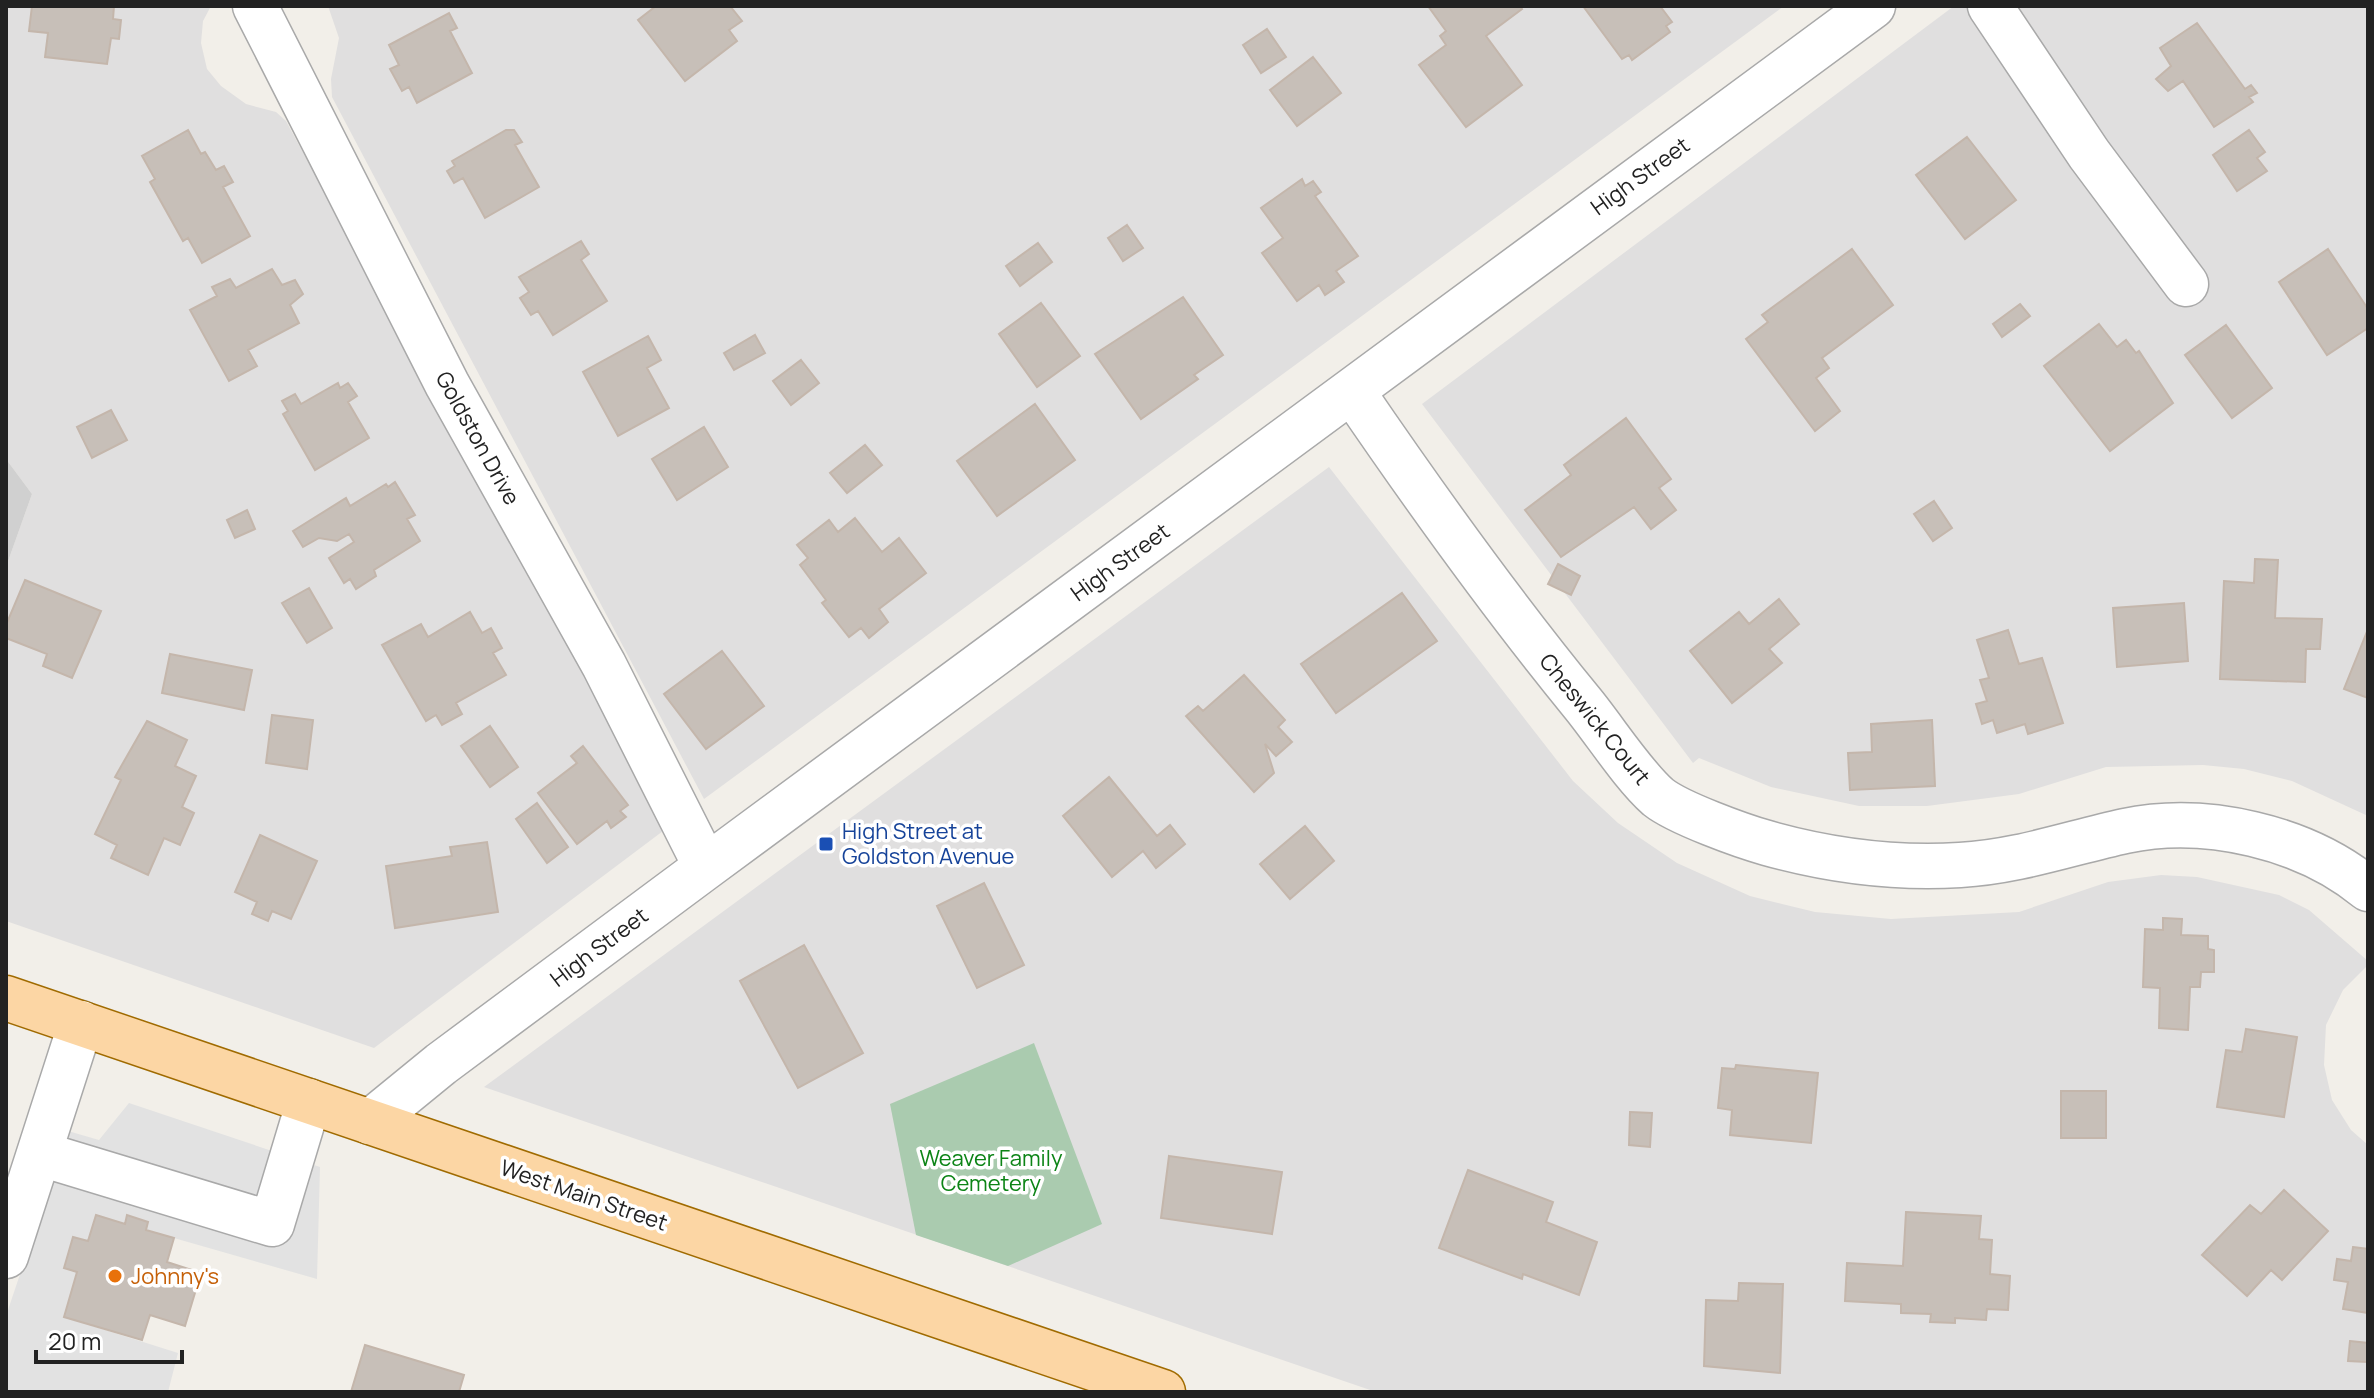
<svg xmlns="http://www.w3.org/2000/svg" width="2374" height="1398" viewBox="0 0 2374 1398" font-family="Manrope,sans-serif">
<rect width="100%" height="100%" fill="#f2efe9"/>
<path fill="#e0dfdf" d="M 6,6 L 211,6 L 203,21 L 201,43 L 207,69 L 221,86 L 246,104 L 276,112 L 286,121 L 667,828 L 374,1048 L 6,921 L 6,567 L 32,494 L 6,459 Z
M 328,6 L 1784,6 L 704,799 L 332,97 L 331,79 L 339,38 Z
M 1954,6 L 2368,6 L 2368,816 L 2292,781 L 2244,769 L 2203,765 L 2106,767 L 2019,794 L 1927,806 L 1859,806 L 1771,787 L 1699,758 L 1693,763 L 1422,404 Z
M 1329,467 L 1573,781 L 1618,823 L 1677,863 L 1750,896 L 1815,912 L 1891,919 L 2019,912 L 2108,882 L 2161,875 L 2197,877 L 2279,895 L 2309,910 L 2368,961 L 2368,965 L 2343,990 L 2326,1025 L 2324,1065 L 2332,1100 L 2351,1130 L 2368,1145 L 2368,1392 L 1376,1392 L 484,1087 Z"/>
<path fill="#d0d0d0" d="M 6,459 L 32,494 L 6,567 Z"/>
<path fill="#aacbaf" d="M 1034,1043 L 1102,1224 L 1008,1266 L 916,1235 L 890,1104 Z"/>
<path fill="#e2e2e2" d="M 129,1103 L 320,1167 L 317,1279 L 146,1230 L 148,1222 L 128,1215 L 125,1224 L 96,1215 L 88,1241 L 73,1237 L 64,1268 L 77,1272 L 64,1317 L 178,1353 L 168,1392 L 6,1392 L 6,1316 L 68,1131 L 99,1140 Z"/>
<path fill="#c7bfb8" stroke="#c4b6ab" stroke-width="2" d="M 32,6 L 114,6 L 113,19 L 121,20 L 119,39 L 111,38 L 107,64 L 45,57 L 48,33 L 29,31 Z
M 656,6 L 730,6 L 742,21 L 729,30 L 737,41 L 685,81 L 638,20 Z
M 1428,6 L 1520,6 L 1522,9 L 1486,36 L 1522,85 L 1466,127 L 1419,65 L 1446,45 L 1440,36 L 1446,31 Z
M 1583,6 L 1660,6 L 1672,22 L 1666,26 L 1670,32 L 1632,60 L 1629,55 L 1622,59 Z
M 449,13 L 457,28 L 450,31 L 472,73 L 417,103 L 409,87 L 402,91 L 390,69 L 399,65 L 389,45 Z
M 2197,23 L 2245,89 L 2251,85 L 2257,93 L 2249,97 L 2253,102 L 2214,127 L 2183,81 L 2168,91 L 2156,79 L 2171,66 L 2160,48 Z
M 1267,29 L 1286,57 L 1261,73 L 1243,45 Z
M 1313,57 L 1341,93 L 1297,126 L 1270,90 Z
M 188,130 L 201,154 L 205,152 L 216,170 L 224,166 L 233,182 L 223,187 L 250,236 L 202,263 L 188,238 L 183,241 L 150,182 L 155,179 L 142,156 Z
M 506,130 L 514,130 L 522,142 L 515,145 L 539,187 L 485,218 L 463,178 L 454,183 L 447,171 L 455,166 L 452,161 Z
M 2249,130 L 2265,152 L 2257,158 L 2267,171 L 2237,191 L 2213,155 Z
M 1967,137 L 2016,200 L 1965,239 L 1916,175 Z
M 1302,179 L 1305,186 L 1313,181 L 1321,192 L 1315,196 L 1358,256 L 1336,271 L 1344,282 L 1325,295 L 1319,285 L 1297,301 L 1262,253 L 1283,238 L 1261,208 Z
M 1127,225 L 1143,248 L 1123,261 L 1108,238 Z
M 581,241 L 589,254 L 581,260 L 607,301 L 553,335 L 538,311 L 531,315 L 520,298 L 529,292 L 519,277 Z
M 1038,243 L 1052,262 L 1020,286 L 1006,266 Z
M 1852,249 L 1893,305 L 1822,358 L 1829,368 L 1816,378 L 1840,411 L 1815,431 L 1746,339 L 1768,322 L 1762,315 Z
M 2328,249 L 2368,309 L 2368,328 L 2327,355 L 2279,282 Z
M 272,269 L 282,285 L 295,280 L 303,294 L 290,305 L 299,323 L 248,350 L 257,366 L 229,381 L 190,310 L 217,296 L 212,287 L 230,279 L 236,288 Z
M 1183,297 L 1223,355 L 1194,375 L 1198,379 L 1141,419 L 1095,354 Z
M 1041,303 L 1080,356 L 1037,387 L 999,334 Z
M 2020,304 L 2030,316 L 2002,337 L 1993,324 Z
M 2099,324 L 2117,347 L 2126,340 L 2136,353 L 2139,351 L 2173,403 L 2110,451 L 2044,366 Z
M 2226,325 L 2272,388 L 2232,418 L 2185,355 Z
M 755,335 L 765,353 L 734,370 L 724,353 Z
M 648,336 L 661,360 L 647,368 L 669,408 L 618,436 L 583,372 Z
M 801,360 L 819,383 L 791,405 L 773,381 Z
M 338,383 L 340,388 L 348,383 L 357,396 L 348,402 L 369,438 L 315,470 L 283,414 L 288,411 L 282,401 L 295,394 L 301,404 Z
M 1035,404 L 1075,460 L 997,516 L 957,461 Z
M 111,410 L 127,440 L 92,458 L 77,427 Z
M 1626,418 L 1671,479 L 1659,488 L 1676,510 L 1651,529 L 1634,507 L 1561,557 L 1525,510 L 1571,475 L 1564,465 Z
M 704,427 L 728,467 L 677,500 L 652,459 Z
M 865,445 L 882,465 L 847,493 L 830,473 Z
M 395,482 L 415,515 L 407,519 L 420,541 L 374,570 L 376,576 L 356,589 L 350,579 L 344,583 L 329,558 L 354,542 L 349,534 L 337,541 L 319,538 L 303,547 L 293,531 L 346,498 L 350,506 L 386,484 L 388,487 Z
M 1934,501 L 1952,528 L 1933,541 L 1914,514 Z
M 247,510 L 255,529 L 235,538 L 227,520 Z
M 855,518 L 882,552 L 899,538 L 926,573 L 879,609 L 888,622 L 869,638 L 861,628 L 849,637 L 822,603 L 826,600 L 800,565 L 808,558 L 797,545 L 829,520 L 838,532 Z
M 2255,559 L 2278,560 L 2275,618 L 2322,619 L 2320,649 L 2306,649 L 2305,682 L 2220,679 L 2224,581 L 2254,583 Z
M 1558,564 L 1580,576 L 1571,595 L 1548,584 Z
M 25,580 L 101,611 L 72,678 L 43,666 L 47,654 L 6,638 L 6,625 Z
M 309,588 L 332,628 L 307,643 L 282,603 Z
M 1402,593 L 1437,641 L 1336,713 L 1301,664 Z
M 1779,599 L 1799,624 L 1769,649 L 1782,663 L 1732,703 L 1690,651 L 1739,612 L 1749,624 Z
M 2184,603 L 2188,661 L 2117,667 L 2113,608 Z
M 470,612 L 482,633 L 491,628 L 502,648 L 493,653 L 506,675 L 456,703 L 462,714 L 442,725 L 436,715 L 426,721 L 382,645 L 421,624 L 428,637 Z
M 2368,629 L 2368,698 L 2344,689 Z
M 2008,630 L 2019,664 L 2042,658 L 2063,723 L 2028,734 L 2025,724 L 1997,733 L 1993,720 L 1982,724 L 1976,704 L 1987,701 L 1980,680 L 1989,678 L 1977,640 Z
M 722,651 L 764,706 L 706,749 L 664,694 Z
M 170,654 L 252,670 L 244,710 L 162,693 Z
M 1244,675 L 1285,720 L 1278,727 L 1292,742 L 1276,756 L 1265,744 L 1274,773 L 1254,792 L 1186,716 L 1198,706 L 1203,711 Z
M 272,715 L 313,720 L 307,769 L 266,763 Z
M 1932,720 L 1935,786 L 1850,790 L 1848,753 L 1872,752 L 1871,724 Z
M 147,721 L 187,740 L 175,766 L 196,776 L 182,807 L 194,813 L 180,845 L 164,838 L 148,875 L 111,858 L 117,845 L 95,834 L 121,780 L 115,777 Z
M 490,726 L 518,767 L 490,787 L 461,746 Z
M 583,746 L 628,805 L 620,811 L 626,817 L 611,828 L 607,821 L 577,844 L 538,793 L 577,763 L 571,756 Z
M 1109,777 L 1157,836 L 1170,825 L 1185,844 L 1156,868 L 1143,851 L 1112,877 L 1063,816 Z
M 537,803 L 568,847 L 547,863 L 516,819 Z
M 1305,826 L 1334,861 L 1290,899 L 1260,864 Z
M 260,835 L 317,861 L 291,919 L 272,911 L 268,921 L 252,914 L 257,902 L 235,892 Z
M 487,842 L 498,912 L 395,928 L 386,866 L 452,856 L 450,847 Z
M 984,883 L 1024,965 L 977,988 L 937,906 Z
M 2163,918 L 2182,919 L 2181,935 L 2208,936 L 2208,949 L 2214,950 L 2214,972 L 2201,972 L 2200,987 L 2190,987 L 2188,1030 L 2159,1028 L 2160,988 L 2143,987 L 2145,929 L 2163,930 Z
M 804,945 L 863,1053 L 798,1088 L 740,981 Z
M 2246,1029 L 2297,1037 L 2284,1117 L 2217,1107 L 2226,1050 L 2242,1052 Z
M 1736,1065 L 1818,1073 L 1811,1143 L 1730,1135 L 1732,1110 L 1718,1108 L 1722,1068 L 1735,1069 Z
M 2061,1091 L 2106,1091 L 2106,1138 L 2061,1138 Z
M 1630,1112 L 1652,1113 L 1650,1147 L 1629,1145 Z
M 1169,1156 L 1282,1172 L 1272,1234 L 1161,1218 Z
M 1468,1170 L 1553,1202 L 1546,1222 L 1597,1242 L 1579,1295 L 1523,1274 L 1522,1279 L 1439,1248 Z
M 2284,1190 L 2328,1231 L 2282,1280 L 2271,1270 L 2247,1296 L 2202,1255 L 2250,1205 L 2261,1214 Z
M 1906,1212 L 1981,1216 L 1979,1239 L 1992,1240 L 1990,1274 L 2010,1276 L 2008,1310 L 1987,1309 L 1986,1320 L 1955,1318 L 1955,1323 L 1930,1322 L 1931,1314 L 1901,1313 L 1901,1304 L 1845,1301 L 1847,1263 L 1903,1266 Z
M 96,1215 L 125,1224 L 127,1215 L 148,1222 L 146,1230 L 174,1238 L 167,1262 L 201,1273 L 185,1326 L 150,1315 L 142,1340 L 64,1317 L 77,1272 L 64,1268 L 73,1237 L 88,1241 Z
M 2353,1247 L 2368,1249 L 2368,1313 L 2343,1309 L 2348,1282 L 2334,1280 L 2337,1259 L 2351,1261 Z
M 1739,1283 L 1783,1284 L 1780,1373 L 1704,1366 L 1706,1300 L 1738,1301 Z
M 2350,1341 L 2368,1343 L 2367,1362 L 2348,1361 Z
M 365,1345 L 464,1375 L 459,1392 L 351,1392 Z"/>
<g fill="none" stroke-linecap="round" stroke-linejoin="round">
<g stroke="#a9a9a9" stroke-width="47">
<path id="minor" d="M 255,6 L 447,384 L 604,665 L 706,867
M 1990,6 L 2089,154 L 2186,284
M 1352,391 C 1425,498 1501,604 1583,704 C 1605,731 1633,775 1658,797 C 1678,813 1742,836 1767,843 C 1831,861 1893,869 1960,865 C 2017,862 2070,843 2125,831 C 2206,814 2305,837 2368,889
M 370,1122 L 441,1064 L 706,867 L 1873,6
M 41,1154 L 272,1224 L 309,1101
M 6,1256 L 81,1023"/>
</g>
<g stroke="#a06b00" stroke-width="47">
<path id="major" d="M 6,998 L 1163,1392"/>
</g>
<use href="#minor" stroke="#fff" stroke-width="44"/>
<use href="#major" stroke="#fcd6a4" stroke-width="44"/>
</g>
<rect fill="#1a4fb4" stroke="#fff" stroke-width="3" x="818" y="836" width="16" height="16" rx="4"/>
<circle fill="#e8710a" stroke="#fff" stroke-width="3" cx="115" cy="1276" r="8"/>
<g text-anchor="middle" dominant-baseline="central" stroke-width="7" stroke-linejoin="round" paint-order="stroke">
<g font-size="22" fill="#222" stroke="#fff">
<text transform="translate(1640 176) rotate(-36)">High Street</text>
<text transform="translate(478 438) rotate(61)">Goldston Drive</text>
<text transform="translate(1120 562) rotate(-36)">High Street</text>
<text transform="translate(1595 719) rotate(51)">Cheswick Court</text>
<text transform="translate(599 947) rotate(-37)">High Street</text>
<text transform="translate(584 1195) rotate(19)">West Main Street</text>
</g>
<g font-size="22" fill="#164399" stroke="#fff" text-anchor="start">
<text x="842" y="831">High Street at<tspan x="842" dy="25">Goldston Avenue</tspan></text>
</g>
<g font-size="22" fill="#0c8416" stroke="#fff">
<text x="991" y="1158">Weaver Family<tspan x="991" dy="25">Cemetery</tspan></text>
</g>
<g font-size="22" fill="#c56008" stroke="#fff" text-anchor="start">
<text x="131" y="1276">Johnny's</text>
</g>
</g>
<rect width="2374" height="1398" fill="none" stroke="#222222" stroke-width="16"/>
<path d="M36 1350v12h146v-12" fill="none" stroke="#222222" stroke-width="4"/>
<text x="48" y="1350" font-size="24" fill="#222222" stroke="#ffffff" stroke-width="6" paint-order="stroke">20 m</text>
</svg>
